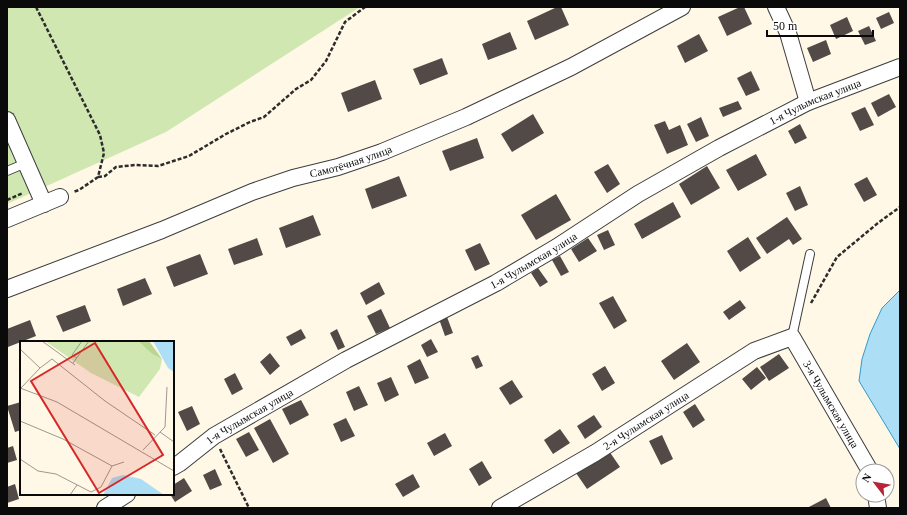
<svg xmlns="http://www.w3.org/2000/svg" width="907" height="515" viewBox="0 0 907 515" font-family="'Times New Roman',serif">
<rect width="100%" height="100%" fill="#fff8e6"/>
<path fill="#d1e7b2" d="M 7,7 L 360,7 L 166,132 L 7,204 Z"/>
<path fill="#acdff5" stroke="#349acb" d="M 900,290 L 900,449 L 859,381 L 862,359 L 870,334 L 882,308 Z"/>
<path fill="#524a46" d="M 557,7 L 561,7 L 569,25 L 535,40 L 527,21 Z
M 740,7 L 744,7 L 752,24 L 727,36 L 718,17 Z
M 889,12 L 894,23 L 881,29 L 876,18 Z
M 847,17 L 853,31 L 836,39 L 830,25 Z
M 869,26 L 876,41 L 865,45 L 858,31 Z
M 510,32 L 517,49 L 488,60 L 482,44 Z
M 699,34 L 708,51 L 685,63 L 677,46 Z
M 826,40 L 831,54 L 813,62 L 807,48 Z
M 442,58 L 448,74 L 420,85 L 413,69 Z
M 751,71 L 760,90 L 746,96 L 737,78 Z
M 375,80 L 382,99 L 348,112 L 341,93 Z
M 889,94 L 896,107 L 878,117 L 871,103 Z
M 738,101 L 742,109 L 723,117 L 719,108 Z
M 865,107 L 874,125 L 860,131 L 851,113 Z
M 533,114 L 544,133 L 512,152 L 501,134 Z
M 701,117 L 709,136 L 696,142 L 687,124 Z
M 665,121 L 669,130 L 680,125 L 688,145 L 667,154 L 654,125 Z
M 800,124 L 807,138 L 795,144 L 788,131 Z
M 477,138 L 484,158 L 450,171 L 442,151 Z
M 756,154 L 767,175 L 738,191 L 726,170 Z
M 608,164 L 620,184 L 607,193 L 594,172 Z
M 707,166 L 720,188 L 691,205 L 679,184 Z
M 399,176 L 407,196 L 372,209 L 365,189 Z
M 867,177 L 877,195 L 864,202 L 854,184 Z
M 800,186 L 808,205 L 795,211 L 786,193 Z
M 556,194 L 571,220 L 536,240 L 521,215 Z
M 673,202 L 681,217 L 642,239 L 634,224 Z
M 313,215 L 321,235 L 286,248 L 279,228 Z
M 787,217 L 802,239 L 793,245 L 789,239 L 767,254 L 756,238 Z
M 608,230 L 615,245 L 604,250 L 597,235 Z
M 748,237 L 761,258 L 740,272 L 727,251 Z
M 257,238 L 263,255 L 234,265 L 228,249 Z
M 588,238 L 597,251 L 579,262 L 571,249 Z
M 480,243 L 490,264 L 475,271 L 465,250 Z
M 200,254 L 208,274 L 174,287 L 166,267 Z
M 560,256 L 569,272 L 561,276 L 552,260 Z
M 538,268 L 548,282 L 540,287 L 531,273 Z
M 145,278 L 152,294 L 123,306 L 117,289 Z
M 379,282 L 385,294 L 366,305 L 360,293 Z
M 613,296 L 627,321 L 614,329 L 599,303 Z
M 740,300 L 746,308 L 729,320 L 723,312 Z
M 85,305 L 91,321 L 63,332 L 56,316 Z
M 381,309 L 390,328 L 376,334 L 367,316 Z
M 447,317 L 453,333 L 445,336 L 439,319 Z
M 30,320 L 36,336 L 8,347 L 7,329 Z
M 301,329 L 306,338 L 291,346 L 286,337 Z
M 337,329 L 345,347 L 338,350 L 330,333 Z
M 431,339 L 438,352 L 427,357 L 421,345 Z
M 687,343 L 700,362 L 674,380 L 661,361 Z
M 270,353 L 280,366 L 270,375 L 260,362 Z
M 779,354 L 789,368 L 769,381 L 760,367 Z
M 478,355 L 483,366 L 476,369 L 471,358 Z
M 420,359 L 429,378 L 415,384 L 407,366 Z
M 605,366 L 615,383 L 602,391 L 592,374 Z
M 757,367 L 766,378 L 751,390 L 742,379 Z
M 235,373 L 243,389 L 232,395 L 224,379 Z
M 391,377 L 399,395 L 385,402 L 377,383 Z
M 512,380 L 523,397 L 510,405 L 499,388 Z
M 359,386 L 368,405 L 354,411 L 346,392 Z
M 301,400 L 309,415 L 290,425 L 282,409 Z
M 21,402 L 21,430 L 15,432 L 7,406 Z
M 695,404 L 705,420 L 693,428 L 683,412 Z
M 192,406 L 200,424 L 187,431 L 178,412 Z
M 594,415 L 602,427 L 585,439 L 577,426 Z
M 346,418 L 355,436 L 341,442 L 333,424 Z
M 270,419 L 289,454 L 273,463 L 254,428 Z
M 560,429 L 570,443 L 553,454 L 544,440 Z
M 249,432 L 259,450 L 246,457 L 236,439 Z
M 445,433 L 452,446 L 434,456 L 427,443 Z
M 662,435 L 673,459 L 661,465 L 649,441 Z
M 13,446 L 17,460 L 7,463 L 7,448 Z
M 609,451 L 620,467 L 587,489 L 576,473 Z
M 482,461 L 492,478 L 479,486 L 469,469 Z
M 215,469 L 222,485 L 210,490 L 203,475 Z
M 413,474 L 420,487 L 403,497 L 395,484 Z
M 184,478 L 192,491 L 175,502 L 170,494 L 173,494 L 173,485 Z
M 15,484 L 19,499 L 7,503 L 7,487 Z
M 826,498 L 831,508 L 807,508 Z"/>
<g fill="none" stroke-linecap="round" stroke-linejoin="round">
<g stroke="#3d3d3d" stroke-width="10">
<path id="lane" d="M 7,171 L 26,163
M 792,337 L 810,254"/>
</g>
<g stroke="#3d3d3d" stroke-width="18">
<g id="street">
<path d="M 776,7 L 788,33 L 808,102"/>
<path d="M 7,120 L 44,204"/>
<path d="M 7,219 L 60,197"/>
<path id="s1" d="M 7,289 L 162,230 L 252,192 L 293,178 L 338,167 L 382,152 L 466,117 L 571,67 L 682,7"/>
<path id="s2" d="M 173,467 L 180,463 L 214,436 L 346,360 L 496,283 L 557,247 L 638,194 L 719,148 L 808,102 L 900,67"/>
<path d="M 876,495 L 878,508"/>
<path d="M 105,508 L 127,494"/>
<path id="s3" d="M 500,508 L 595,453 L 754,351 L 792,337 L 870,471"/>
</g>
</g>
<path stroke="#2c2c2c" stroke-width="2.5" stroke-dasharray="4 2" stroke-linecap="butt" d="M 36,7 L 100,135 L 104,153 L 98,177 L 79,190 L 73,192
M 98,177 L 105,176 L 116,167 L 135,165 L 158,166 L 189,156 L 226,134 L 250,122 L 264,117 L 296,89 L 311,80 L 326,61 L 345,22 L 365,7
M 7,200 L 23,193
M 811,303 L 837,257 L 878,223 L 900,207
M 220,449 L 249,508"/>
<use href="#lane" stroke="#fff" stroke-width="8"/>
<use href="#street" stroke="#fff" stroke-width="16"/>
</g>
<g text-anchor="middle" dominant-baseline="central" stroke-width="4" stroke-linejoin="round" paint-order="stroke">
<g font-size="11" fill="#0a0a0a" stroke="#fff">
<text stroke="none"><textPath href="#s2" startOffset="740">1-я Чулымская улица</textPath></text>
<text stroke="none"><textPath href="#s1" startOffset="367">Самотёчная улица</textPath></text>
<text stroke="none"><textPath href="#s2" startOffset="416">1-я Чулымская улица</textPath></text>
<text stroke="none"><textPath href="#s3" startOffset="417">3-я Чулымская улица</textPath></text>
<text stroke="none"><textPath href="#s2" startOffset="92">1-я Чулымская улица</textPath></text>
<text stroke="none"><textPath href="#s3" startOffset="170">2-я Чулымская улица</textPath></text>
</g>
</g>
<g transform="translate(20 341)">
<rect width="154" height="154" fill="#fff8e6"/>
<path d="M 25,0 L 118,0 L 132,13 L 142,18 L 140,28 L 119,56 L 71,32 Z" fill="#d1e7b2"/>
<path d="M 118,0 L 129,0 L 142,18 L 132,13 Z" fill="#b6d891"/>
<path d="M 133,0 L 154,0 L 154,31 L 148,27 ZM 103,134 L 121,138 L 144,154 L 83,154 L 92,137 Z" fill="#acdff5"/>
<path fill="none" stroke="#9d998e" stroke-width="1" d="M 22,0 L 55,24M 0,8 L 20,27 L 32,18 L 85,60 L 135,94M 57,17 L 52,14 L 62,0M 53,22 L 69,0M 0,47 L 37,61 L 154,130M 1,47 L 20,27M 0,80 L 43,98 L 92,125M 140,91 L 154,101M 123,109 L 145,86 L 147,46M 0,118 L 18,130 L 36,133 L 71,151 L 81,146 L 92,125M 92,125 L 104,121M 50,154 L 57,144"/>
<path fill="#d62828" fill-opacity="0.15" stroke="#d62828" stroke-width="2" d="M 75,2 L 143,114 L 79,152 L 11,40 Z"/>
<rect width="154" height="154" fill="none" stroke="#0a0a0a" stroke-width="2"/>
</g>
<rect width="907" height="515" fill="none" stroke="#0a0a0a" stroke-width="16"/>
<g transform="translate(875 483) rotate(301)"><circle r="19" fill="#ffffff" stroke="#9d9d9d"/>
<path d="M0-3L7 15L0 10L-7 15Z" fill="#b72436"/>
<text y="-6" font-size="11" font-weight="bold" text-anchor="middle" fill="#0a0a0a">N</text>
</g>
<path d="M767 30v6h106v-6" fill="none" stroke="#0a0a0a" stroke-width="2"/>
<text x="773" y="30" font-size="12" fill="#0a0a0a" stroke="#ffffff" stroke-width="3" paint-order="stroke">50 m</text>
</svg>
